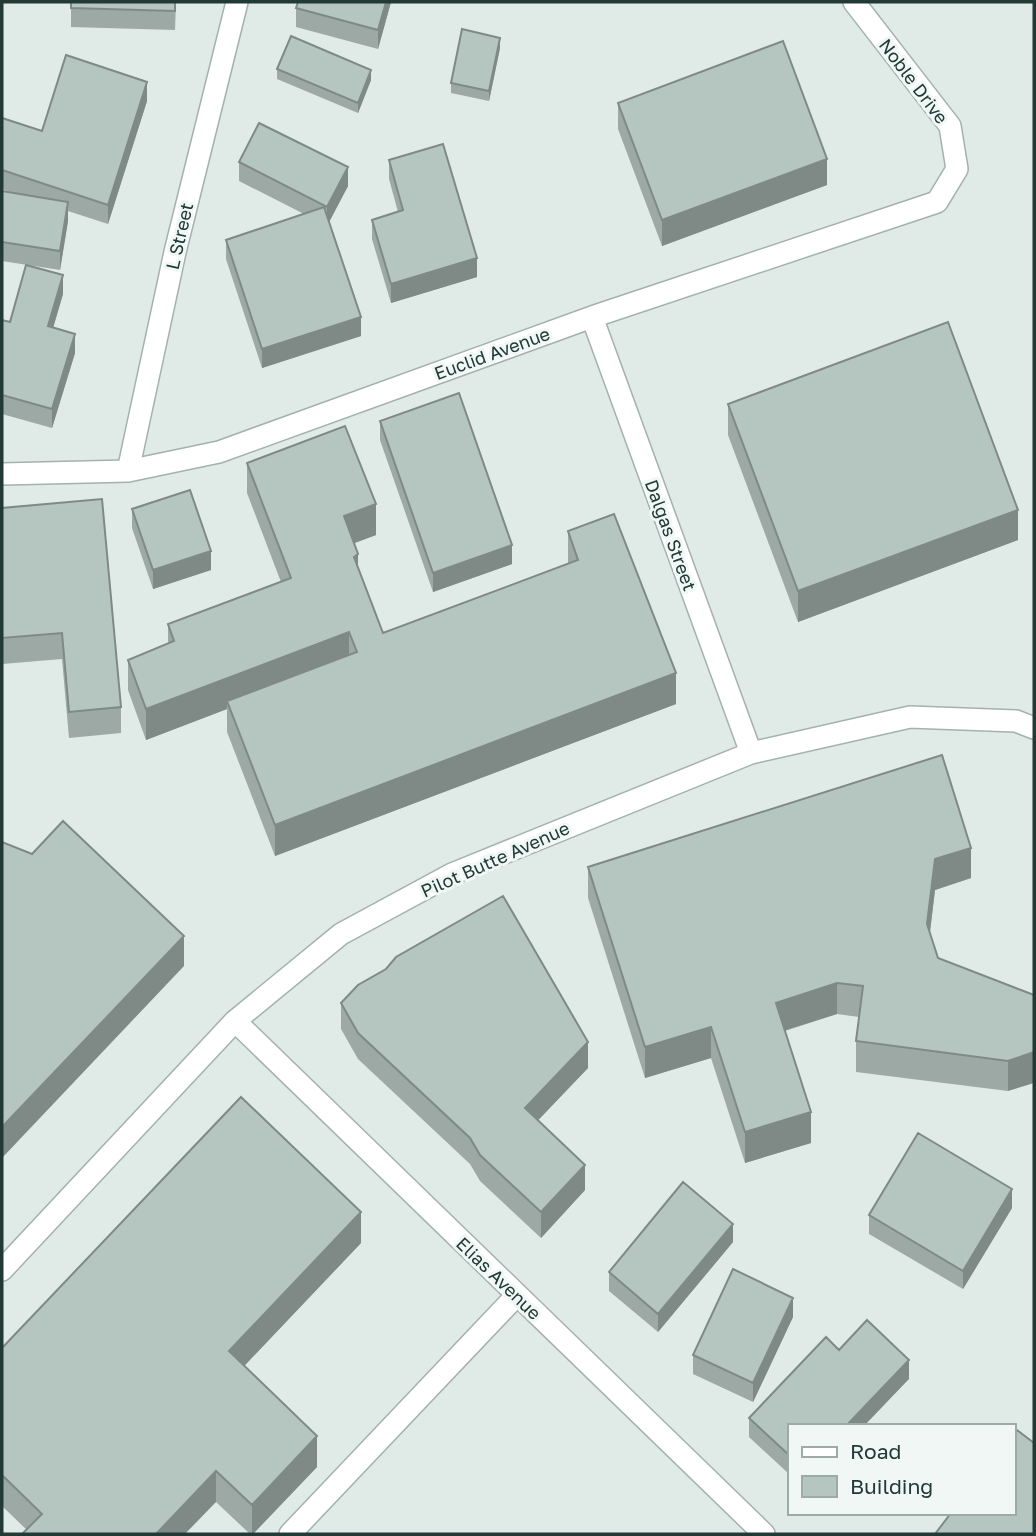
<svg xmlns="http://www.w3.org/2000/svg" width="1036" height="1536" viewBox="0 0 1036 1536" font-family="'Golos Text',sans-serif">
<rect width="100%" height="100%" fill="#e0eae7"/>
<g fill="none" stroke-linecap="round" stroke-linejoin="round">
<g stroke="#a3b2ae" stroke-width="24">
<path id="service" d="M 290,1534 L 517,1295"/>
</g>
<g stroke="#a3b2ae" stroke-width="24">
<path id="minor" d="M 592,317 L 751,753
M 128,471 L 175,252 L 237,2
M 2,474 L 128,471 L 219,452 L 592,317 L 937,202 L 957,169 L 950,126 L 854,2
M 235,1021 L 764,1534
M 2,1270 L 235,1021 L 341,934 L 452,874 L 751,753 L 910,717 L 1016,721 L 1034,728"/>
</g>
<use href="#service" stroke="#fff" stroke-width="21"/>
<use href="#minor" stroke="#fff" stroke-width="21"/>
</g>
<path fill="#9ca9a5" d="M 71,2 L 176,2 L 175,30 L 71,27 Z
M 391,2 L 378,49 L 296,27 L 296,8 Z
M 500,48 L 489,101 L 451,93 L 451,83 Z
M 277,69 L 371,80 L 358,113 L 277,79 Z
M 147,101 L 108,224 L 68,211 L 68,221 L 60,270 L 2,261 L 2,191 L 13,193 L 2,189 L 2,118 L 42,131 Z
M 618,103 L 827,185 L 662,246 L 618,129 Z
M 389,160 L 477,277 L 391,303 L 372,239 L 372,220 L 398,212 L 389,179 Z
M 239,162 L 348,186 L 329,222 L 361,336 L 262,368 L 226,259 L 226,240 L 304,214 L 239,181 Z
M 63,294 L 53,328 L 75,353 L 52,428 L 2,414 L 2,320 L 10,322 Z
M 728,404 L 1018,540 L 798,622 L 728,435 Z
M 380,421 L 512,564 L 433,592 L 380,440 Z
M 247,463 L 376,535 L 354,543 L 358,568 L 383,633 L 568,563 L 568,531 L 676,704 L 275,856 L 227,732 L 227,709 L 146,740 L 128,690 L 128,660 L 168,644 L 168,624 L 281,582 L 247,493 Z
M 2,508 L 121,707 L 121,733 L 69,738 L 62,659 L 2,664 Z
M 132,509 L 211,570 L 153,589 L 132,528 Z
M 588,867 L 971,878 L 935,890 L 930,933 L 938,958 L 1034,995 L 1008,1091 L 856,1072 L 856,1041 L 859,1017 L 837,1014 L 785,1031 L 811,1143 L 745,1163 L 711,1058 L 645,1078 L 588,898 Z
M 341,1003 L 588,1068 L 538,1120 L 585,1190 L 541,1238 L 480,1181 L 470,1164 L 358,1059 L 341,1029 Z
M 1012,1208 L 963,1289 L 869,1234 L 869,1215 Z
M 733,1242 L 658,1332 L 609,1291 L 609,1272 Z
M 361,1243 L 244,1366 L 317,1467 L 253,1534 L 250,1534 L 216,1502 L 27,1530 L 2,1506 L 2,1348 Z
M 793,1317 L 753,1402 L 693,1374 L 693,1355 Z
M 839,1350 L 909,1379 L 789,1426 L 789,1474 L 749,1437 L 749,1418 Z"/>
<path fill="#7f8a86" d="M 386,2 L 391,2 L 378,49 L 378,30 Z
M 500,38 L 500,48 L 489,101 L 489,91 Z
M 371,70 L 371,80 L 358,113 L 358,103 Z
M 147,82 L 147,101 L 108,224 L 108,205 Z
M 827,159 L 827,185 L 662,246 L 662,220 Z
M 348,167 L 348,186 L 327,226 L 327,207 Z
M 68,202 L 68,221 L 60,270 L 60,251 Z
M 477,258 L 477,277 L 391,303 L 391,284 Z
M 63,275 L 63,294 L 48,345 L 48,326 Z
M 361,317 L 361,336 L 262,368 L 262,349 Z
M 75,334 L 75,353 L 52,428 L 52,409 Z
M 376,504 L 376,535 L 344,547 L 344,516 Z
M 1018,510 L 1018,540 L 798,622 L 798,591 Z
M 512,545 L 512,564 L 433,592 L 433,573 Z
M 211,551 L 211,570 L 153,589 L 153,570 Z
M 358,554 L 358,585 L 354,557 Z
M 349,632 L 349,663 L 227,701 L 227,709 L 146,740 L 146,709 Z
M 676,673 L 676,704 L 275,856 L 275,825 Z
M 971,848 L 971,878 L 935,890 L 927,955 L 927,924 L 935,859 Z
M 184,936 L 184,966 L 2,1158 L 2,1127 Z
M 837,983 L 837,1014 L 776,1033 L 776,1003 Z
M 711,1027 L 711,1058 L 645,1078 L 645,1047 Z
M 588,1042 L 588,1068 L 525,1134 L 525,1108 Z
M 1034,1052 L 1034,1083 L 1008,1091 L 1008,1061 Z
M 811,1112 L 811,1143 L 745,1163 L 745,1132 Z
M 585,1165 L 585,1190 L 541,1238 L 541,1212 Z
M 1012,1189 L 1012,1208 L 963,1289 L 963,1271 Z
M 361,1212 L 361,1243 L 229,1382 L 229,1351 Z
M 733,1224 L 733,1242 L 658,1332 L 658,1314 Z
M 793,1298 L 793,1317 L 753,1402 L 753,1383 Z
M 909,1360 L 909,1379 L 864,1426 L 846,1426 Z
M 317,1436 L 317,1467 L 253,1534 L 252,1534 L 252,1505 Z
M 216,1471 L 216,1502 L 185,1534 L 156,1534 Z"/>
<path fill="#b5c5c0" stroke="#7f8a86" stroke-width="2" d="M 71,2 L 175,2 L 175,11 L 71,8 Z
M 298,2 L 386,2 L 378,30 L 296,8 Z
M 462,29 L 500,38 L 489,91 L 451,83 Z
M 291,36 L 371,70 L 358,103 L 277,69 Z
M 783,41 L 827,159 L 662,220 L 618,103 Z
M 66,55 L 147,82 L 108,205 L 2,170 L 2,118 L 42,131 Z
M 259,123 L 348,167 L 327,207 L 239,162 Z
M 443,144 L 477,258 L 391,284 L 372,220 L 403,210 L 389,160 Z
M 2,191 L 68,202 L 60,251 L 2,242 Z
M 324,207 L 361,317 L 262,349 L 226,240 Z
M 26,265 L 63,275 L 48,326 L 75,334 L 52,409 L 2,395 L 2,320 L 10,322 Z
M 948,322 L 1018,510 L 798,591 L 728,404 Z
M 459,393 L 512,545 L 433,573 L 380,421 Z
M 345,426 L 376,504 L 344,516 L 358,554 L 354,557 L 383,633 L 578,560 L 568,531 L 614,514 L 676,673 L 275,825 L 227,701 L 357,652 L 349,632 L 146,709 L 128,660 L 174,641 L 168,624 L 291,578 L 247,463 Z
M 190,490 L 211,551 L 153,570 L 132,509 Z
M 102,499 L 121,707 L 69,712 L 62,633 L 2,638 L 2,508 Z
M 942,755 L 971,848 L 935,859 L 927,924 L 938,958 L 1034,995 L 1034,1052 L 1008,1061 L 856,1041 L 863,986 L 837,983 L 776,1003 L 811,1112 L 745,1132 L 711,1027 L 645,1047 L 588,867 Z
M 63,821 L 184,936 L 2,1127 L 2,842 L 32,854 Z
M 503,896 L 588,1042 L 525,1108 L 585,1165 L 541,1212 L 480,1155 L 470,1138 L 358,1033 L 341,1003 L 358,985 L 386,969 L 396,957 Z
M 241,1097 L 361,1212 L 229,1351 L 317,1436 L 252,1505 L 216,1471 L 156,1534 L 22,1534 L 42,1514 L 2,1475 L 2,1348 Z
M 918,1133 L 1012,1189 L 963,1271 L 869,1215 Z
M 683,1182 L 733,1224 L 658,1314 L 609,1272 Z
M 733,1269 L 793,1298 L 753,1383 L 693,1355 Z
M 867,1320 L 909,1360 L 846,1426 L 789,1426 L 789,1455 L 749,1418 L 826,1337 L 839,1350 Z
M 1017,1430 L 1034,1443 L 1034,1534 L 935,1534 L 951,1513 L 1013,1513 L 1013,1434 Z"/>
<g text-anchor="middle" dominant-baseline="central" stroke-width="6" stroke-linejoin="round" paint-order="stroke">
<g font-size="18" fill="#213a36" stroke="#f0f7f4">
<text transform="translate(914 81) rotate(53)">Noble Drive</text>
<text transform="translate(179 236) rotate(-77)">L Street</text>
<text transform="translate(492 353) rotate(-20)">Euclid Avenue</text>
<text transform="translate(671 535) rotate(70)">Dalgas Street</text>
<text transform="translate(495 859) rotate(-24)">Pilot Butte Avenue</text>
<text transform="translate(499 1278) rotate(44)">Elias Avenue</text>
</g>
</g>
<rect width="1036" height="1536" fill="none" stroke="#213a36" stroke-width="7"/>
<rect x="788" y="1424" width="228" height="91" fill="#f0f7f4" stroke="#9daba8" stroke-width="2"/>
<rect x="802" y="1447" width="35" height="10" fill="#ffffff" stroke="#9daba8" stroke-width="2"/>
<text x="850" y="1459" font-size="21" fill="#213a36">Road</text>
<rect x="802" y="1476" width="35" height="21" fill="#b5c5c0" stroke="#9daba8" stroke-width="2"/>
<text x="850" y="1494" font-size="21" fill="#213a36">Building</text>
</svg>
